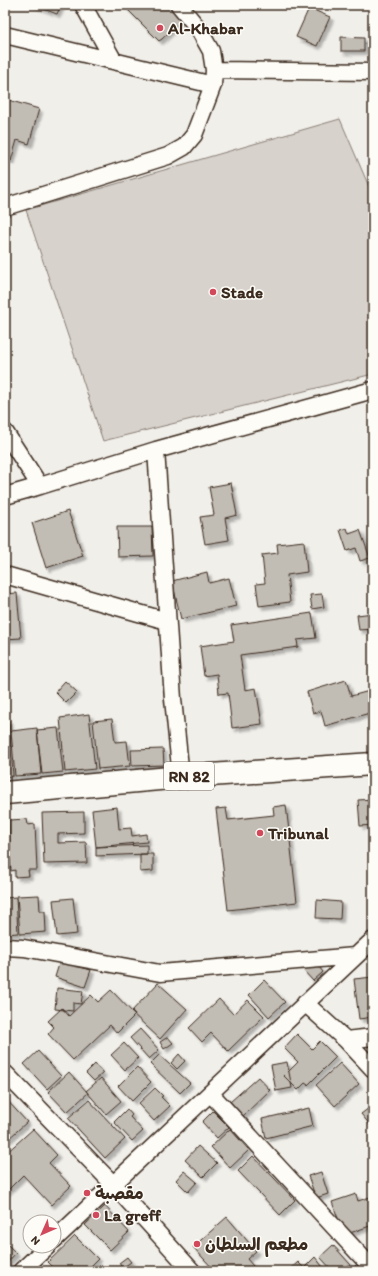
<svg xmlns="http://www.w3.org/2000/svg" width="378" height="1276" viewBox="0 0 378 1276" font-family="Itim,'Playpen Sans Arabic',sans-serif">
<defs>
<filter id="shadow"><feDropShadow dx="3.5" dy="3.5" stdDeviation="1" flood-color="#0004"/></filter>
</defs>
<rect width="100%" height="100%" fill="#f1efea"/>
<filter id="ink" filterUnits="userSpaceOnUse"><feTurbulence type="fractalNoise" baseFrequency=".025" numOctaves="2"/><feDisplacementMap in="SourceGraphic" scale="8" xChannelSelector="R" yChannelSelector="G"/><feConvolveMatrix kernelMatrix="1 2 1 2 8 2 1 2 1" color-interpolation-filters="sRGB"/></filter>
<g filter="url(#ink)">
<path fill="#d7d2cc" stroke="#897e75" d="M 340,119 L 373,196 L 373,374 L 103,441 L 26,210 Z"/>
<path fill="#c1bcb4" stroke="#3b2a1e" filter="url(#shadow)" d="M 33,5 L 61,5 L 57,14 Z
M 123,5 L 166,5 L 174,7 L 184,18 L 162,39 L 159,41 Z
M 309,8 L 330,17 L 317,46 L 296,37 Z
M 341,37 L 364,38 L 364,51 L 341,51 Z
M 5,99 L 39,109 L 29,144 L 17,140 L 11,161 L 5,159 Z
M 231,483 L 237,515 L 225,518 L 229,540 L 205,544 L 200,517 L 214,515 L 209,487 Z
M 68,511 L 83,556 L 46,568 L 32,523 Z
M 117,527 L 152,527 L 153,556 L 118,557 Z
M 347,528 L 349,534 L 360,530 L 370,558 L 360,561 L 356,548 L 347,551 L 340,530 Z
M 304,541 L 307,572 L 287,575 L 290,602 L 259,606 L 256,584 L 265,583 L 262,555 L 278,553 L 277,544 Z
M 207,572 L 209,583 L 229,578 L 236,606 L 181,619 L 172,581 Z
M 17,593 L 21,638 L 5,639 L 5,594 Z
M 322,594 L 324,607 L 312,609 L 310,595 Z
M 312,613 L 316,638 L 297,640 L 298,647 L 240,655 L 245,690 L 256,688 L 262,724 L 232,728 L 228,693 L 219,694 L 217,674 L 204,676 L 200,646 L 234,641 L 231,625 Z
M 373,613 L 373,629 L 359,630 L 357,615 Z
M 346,680 L 351,696 L 373,690 L 373,712 L 325,726 L 321,711 L 313,713 L 307,692 Z
M 65,681 L 77,692 L 66,703 L 55,692 Z
M 89,714 L 95,769 L 65,772 L 60,718 Z
M 112,719 L 115,742 L 127,741 L 130,766 L 98,769 L 93,721 Z
M 5,720 L 9,720 L 13,776 L 5,777 Z
M 37,728 L 41,774 L 15,776 L 11,731 Z
M 58,728 L 63,772 L 42,774 L 37,730 Z
M 163,749 L 164,765 L 132,766 L 131,750 Z
M 373,799 L 373,825 L 360,826 L 358,800 Z
M 286,805 L 297,902 L 228,910 L 216,809 L 226,808 L 228,820 L 274,815 L 273,807 Z
M 117,807 L 119,829 L 131,828 L 132,836 L 146,834 L 147,842 L 96,847 L 92,810 Z
M 84,812 L 84,833 L 58,834 L 58,843 L 86,842 L 87,863 L 44,864 L 42,813 Z
M 27,819 L 28,825 L 35,824 L 37,870 L 28,870 L 29,876 L 15,877 L 15,870 L 11,871 L 10,859 L 5,859 L 5,849 L 10,849 L 9,820 Z
M 147,845 L 147,854 L 96,856 L 96,847 Z
M 140,854 L 153,854 L 153,871 L 140,872 Z
M 39,895 L 40,911 L 45,911 L 46,932 L 20,934 L 17,896 Z
M 16,897 L 18,933 L 5,934 L 5,898 Z
M 73,898 L 77,934 L 57,936 L 53,900 Z
M 317,900 L 341,902 L 340,919 L 316,918 Z
M 60,961 L 91,970 L 85,987 L 55,977 Z
M 314,961 L 323,972 L 313,981 L 303,970 Z
M 373,977 L 373,1017 L 359,1019 L 354,979 Z
M 264,980 L 285,1002 L 269,1017 L 249,995 Z
M 158,983 L 187,1009 L 160,1039 L 131,1012 Z
M 57,988 L 83,991 L 81,1004 L 73,1003 L 73,1011 L 55,1009 Z
M 111,990 L 135,1015 L 117,1033 L 110,1025 L 73,1060 L 48,1034 L 54,1027 L 48,1021 L 62,1008 L 69,1016 L 91,995 L 98,1002 Z
M 219,999 L 233,1014 L 248,1000 L 264,1016 L 228,1051 L 211,1033 L 202,1042 L 189,1028 Z
M 140,1029 L 159,1050 L 149,1059 L 130,1038 Z
M 297,1034 L 312,1049 L 320,1041 L 336,1057 L 308,1085 L 305,1083 L 298,1090 L 284,1076 L 298,1062 L 284,1048 Z
M 168,1037 L 173,1043 L 164,1049 L 160,1042 Z
M 124,1043 L 138,1058 L 125,1070 L 111,1055 Z
M 38,1051 L 61,1076 L 47,1089 L 24,1064 Z
M 179,1054 L 185,1061 L 177,1069 L 171,1063 Z
M 159,1055 L 190,1083 L 180,1093 L 150,1064 Z
M 287,1062 L 292,1088 L 276,1091 L 271,1065 Z
M 340,1063 L 359,1084 L 335,1106 L 316,1085 Z
M 95,1064 L 103,1073 L 94,1081 L 86,1073 Z
M 137,1067 L 151,1082 L 132,1101 L 118,1086 Z
M 69,1072 L 88,1093 L 67,1112 L 48,1092 Z
M 258,1077 L 270,1090 L 243,1116 L 230,1102 Z
M 101,1078 L 121,1101 L 106,1114 L 86,1091 Z
M 155,1088 L 163,1096 L 161,1097 L 170,1106 L 154,1121 L 138,1104 Z
M 5,1098 L 27,1122 L 7,1140 L 5,1138 Z
M 89,1100 L 125,1139 L 105,1158 L 68,1118 Z
M 373,1105 L 373,1124 L 371,1126 L 361,1114 Z
M 309,1108 L 313,1126 L 266,1138 L 262,1119 Z
M 127,1109 L 132,1115 L 130,1117 L 143,1131 L 132,1141 L 114,1122 Z
M 213,1111 L 229,1127 L 217,1138 L 202,1122 Z
M 33,1129 L 57,1155 L 49,1163 L 71,1186 L 51,1205 L 23,1175 L 5,1193 L 5,1154 Z
M 230,1129 L 249,1150 L 230,1168 L 211,1147 Z
M 198,1146 L 217,1163 L 203,1177 L 185,1160 Z
M 253,1156 L 295,1200 L 280,1215 L 238,1171 Z
M 184,1171 L 197,1182 L 188,1192 L 176,1180 Z
M 321,1172 L 328,1194 L 316,1198 L 308,1176 Z
M 356,1194 L 358,1201 L 373,1196 L 373,1225 L 344,1235 L 332,1202 Z
M 105,1206 L 129,1232 L 110,1250 L 85,1225 Z
M 227,1217 L 256,1251 L 247,1259 L 253,1266 L 251,1268 L 254,1271 L 215,1271 L 193,1247 Z
M 75,1236 L 98,1259 L 86,1271 L 57,1271 L 48,1262 Z
M 5,1242 L 16,1253 L 5,1265 Z
M 333,1245 L 350,1264 L 342,1271 L 333,1271 L 320,1257 Z
M 127,1257 L 131,1262 L 122,1268 L 119,1263 Z
M 315,1257 L 326,1271 L 288,1271 L 298,1262 L 304,1268 Z
M 359,1262 L 367,1271 L 350,1271 Z"/>
<g fill="none" stroke-linecap="round" stroke-linejoin="round">
<g stroke="#3b2a1e" stroke-width="19">
<path id="street" d="M 83,5 L 114,61
M 5,35 L 213,85
M 214,70 L 373,72
M 5,207 L 168,156 L 184,147 L 194,135 L 213,85 L 214,70 L 211,51 L 198,28 L 179,5
M 5,432 L 40,486
M 156,450 L 173,699 L 181,777
M 5,496 L 40,486 L 156,450 L 373,390
M 5,575 L 167,621
M 5,947 L 24,948 L 160,973 L 355,956
M 305,1003 L 346,1040 L 373,1069
M 346,1040 L 373,1037
M 5,1073 L 113,1184 L 192,1271
M 210,1093 L 373,1269
M 54,1240 L 373,940
M 21,1271 L 48,1246"/>
</g>
<g stroke="#3b2a1e" stroke-width="25">
<path id="primary" d="M 5,793 L 181,777 L 373,764"/>
</g>
<use href="#street" stroke="#fdfcf7" stroke-width="16"/>
<use href="#primary" stroke="#fdfcf7" stroke-width="22"/>
</g>
</g>
<g fill="#d1495b" stroke="#fdfcf7" stroke-width="1.5">
<circle cx="160" cy="28" r="4"/>
<circle cx="213" cy="292" r="4"/>
<circle cx="260" cy="833" r="4"/>
<circle cx="87" cy="1193" r="4"/>
<circle cx="96" cy="1215" r="4"/>
<circle cx="197" cy="1244" r="4"/>
</g>
<g text-anchor="middle" dominant-baseline="central" stroke-width="3" stroke-linejoin="round" paint-order="stroke">
<rect fill="#fdfcf7" stroke="#75695f" stroke-width="1" x="164" y="762" width="50" height="28" rx="3"/>
<g font-size="16" font-weight="bold" fill="#3b2a1e">
<text x="189" y="776">RN 82</text>
</g>
<g font-size="17" font-weight="bold" fill="#3b2a1e" stroke="#fdfcf7" text-anchor="start">
<text x="168" y="28">Al-Khabar</text>
<text x="221" y="292">Stade</text>
<text x="268" y="833">Tribunal</text>
<text x="95" y="1193">مقصبة</text>
<text x="104" y="1215">La greff</text>
<text x="205" y="1244">مطعم السلطان</text>
</g>
</g>
<rect width="378" height="1276" fill="none" stroke="#fdfcf7" stroke-width="20"/>
<rect x="10" y="10" width="358" height="1256" fill="none" stroke="#3b2a1e" stroke-width="1.5" filter="url(#ink)"/>
<g transform="translate(42 1234) rotate(225)"><circle r="19" fill="#fdfcf7" stroke="#afa8a0"/>
<path d="M0-3L7 15L0 10L-7 15Z" fill="#d1495b"/>
<text y="-6" font-size="11" font-weight="bold" text-anchor="middle" fill="#3b2a1e">N</text>
</g>
</svg>
